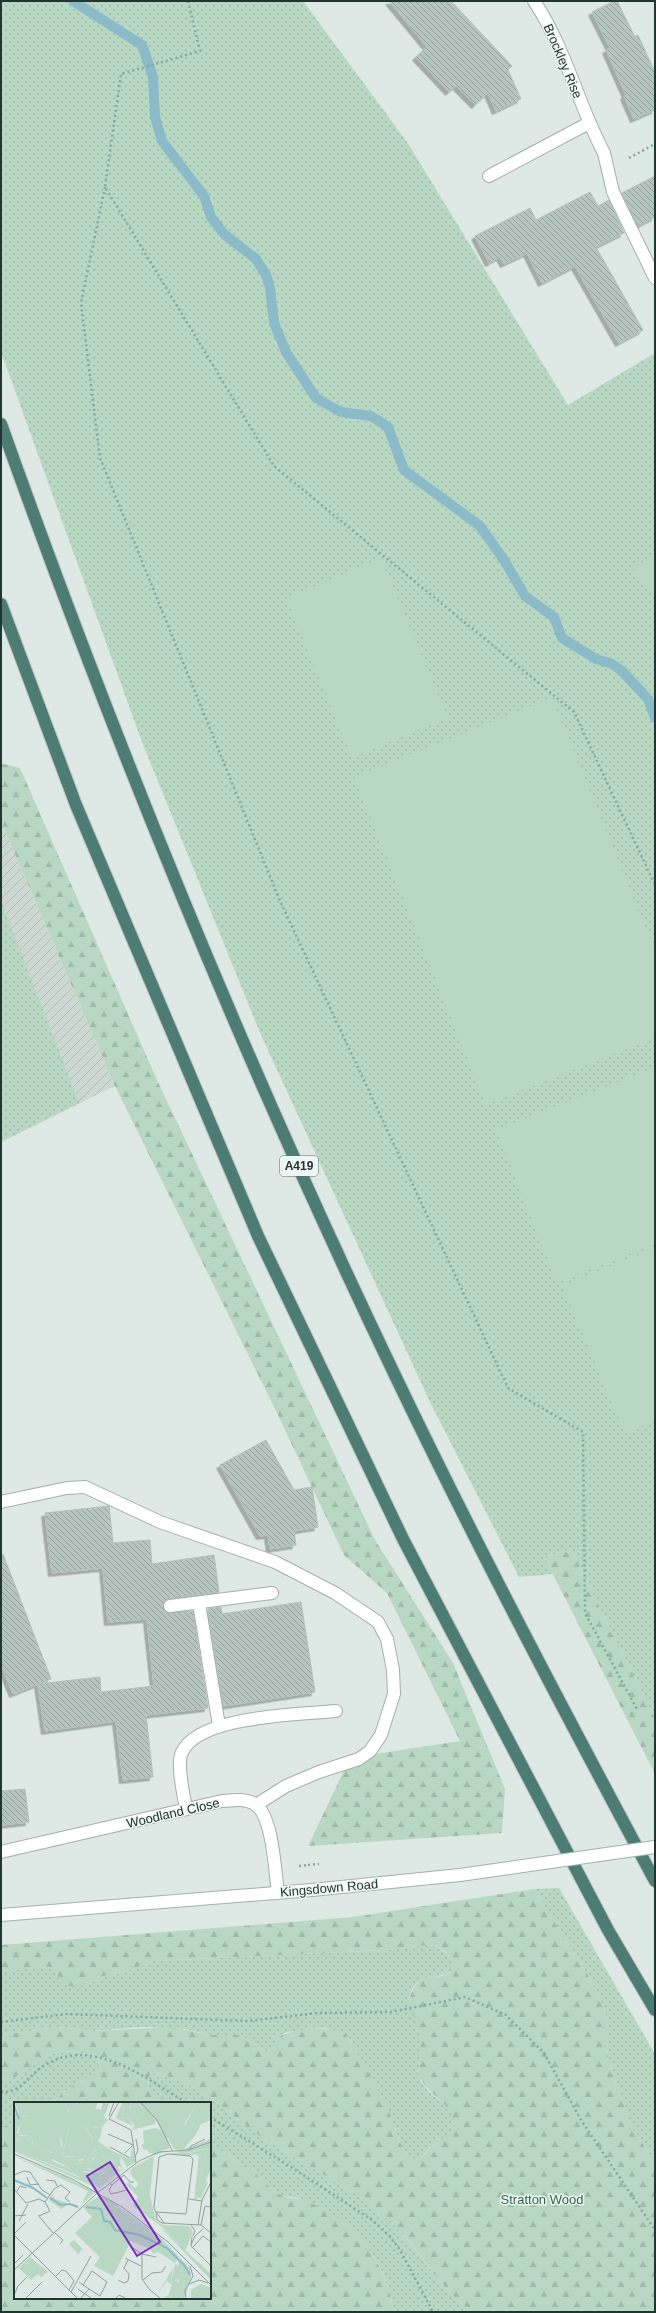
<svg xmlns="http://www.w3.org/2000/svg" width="656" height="2313" viewBox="0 0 656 2313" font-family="Helvetica,sans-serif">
<defs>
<pattern id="industrial-furrows" width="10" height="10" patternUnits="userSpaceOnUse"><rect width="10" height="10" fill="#cdd8d3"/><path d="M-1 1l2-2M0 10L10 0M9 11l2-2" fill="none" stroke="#b0bab6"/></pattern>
<pattern id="green-dots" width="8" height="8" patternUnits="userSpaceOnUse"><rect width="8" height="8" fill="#b9d8c3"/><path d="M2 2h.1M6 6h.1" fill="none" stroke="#9fbaa8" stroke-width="1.8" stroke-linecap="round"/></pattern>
<pattern id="forest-firs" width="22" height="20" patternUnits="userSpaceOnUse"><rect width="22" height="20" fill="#b9d8c3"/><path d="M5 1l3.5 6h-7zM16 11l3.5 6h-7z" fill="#9fbaa8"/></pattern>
<pattern id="building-back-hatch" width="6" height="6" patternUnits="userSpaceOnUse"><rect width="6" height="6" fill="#b7c5c0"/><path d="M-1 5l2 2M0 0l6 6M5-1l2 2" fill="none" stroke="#94a19d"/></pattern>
<filter id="shadow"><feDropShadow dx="-3.5" dy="3.5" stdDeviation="0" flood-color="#0004"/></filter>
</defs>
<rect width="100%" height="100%" fill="#dee8e4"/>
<path fill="url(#industrial-furrows)" d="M 1,822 L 115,1086 L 1,1142 Z"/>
<path fill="url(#green-dots)" d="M 1,1 L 303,1 L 407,142 L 568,405 L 655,353 L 655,1719 L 571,1549 L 544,1557 L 553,1574 L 519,1577 L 430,1402 L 261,1035 L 142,742 L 1,352 Z
M 1,900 L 79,1103 L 1,1142 Z
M 559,1888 L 655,2054 L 655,2160 L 650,2155 L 631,2125 L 612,2071 L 608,2056 L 606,2015 L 593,1983 L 534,1889 Z
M 427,1945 C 439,1946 445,1951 452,1960 L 452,1970 C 441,1981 416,1971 410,1995 C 408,2005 413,2012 417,2020 C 421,2027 421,2037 422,2044 C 423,2058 414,2070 422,2083 C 437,2106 481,2116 436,2143 C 427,2148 425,2158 415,2160 C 398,2150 396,2126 388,2109 C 376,2085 360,2060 348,2036 L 325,2028 L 287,2032 L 276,2038 L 273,2048 L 268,2052 L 241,2035 L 210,2035 L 185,2029 L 144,2027 L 94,2031 L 56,2027 L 1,2035 L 1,1971 L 48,1967 L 56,1971 L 60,1981 L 68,1986 L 92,1983 L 103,1976 L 121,1973 L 154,1961 L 386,1950 Z
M 64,2051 L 92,2054 L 100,2061 C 98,2076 80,2080 69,2088 C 63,2092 58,2098 52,2103 L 15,2103 L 15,2124 L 1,2127 L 1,2080 L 14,2078 L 50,2054 Z
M 156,2073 C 167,2076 180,2080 190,2085 C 219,2101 242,2125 269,2142 C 310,2168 355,2189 391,2222 C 421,2251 437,2287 472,2312 L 394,2312 C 384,2254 352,2218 297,2198 C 293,2197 287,2197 283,2196 C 270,2191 263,2178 252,2171 C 238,2161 223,2153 210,2141 L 210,2103 L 157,2101 L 148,2089 L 149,2076 Z"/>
<path fill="url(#forest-firs)" d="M 3,764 L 20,768 L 157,1080 L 375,1540 L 453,1663 L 505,1789 L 502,1833 L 308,1846 L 350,1758 L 460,1741 L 387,1593 L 344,1555 L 277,1413 L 115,1086 L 1,822 L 1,766 Z
M 571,1549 L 655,1719 L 655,1774 L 544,1557 Z
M 534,1889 L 593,1983 L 606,2015 L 608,2056 L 612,2071 L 631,2125 L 650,2155 L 655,2160 L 655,2312 L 472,2312 C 437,2287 422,2251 391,2222 C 355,2189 310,2168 269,2142 C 242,2125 219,2101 190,2085 C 180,2080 167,2076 156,2073 L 149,2076 L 148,2089 L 159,2103 L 52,2103 C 58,2098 63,2092 69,2088 C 80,2080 98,2076 100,2061 L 92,2054 L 64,2051 L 50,2054 L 14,2078 L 1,2080 L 1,2035 L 56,2027 L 94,2031 L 172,2027 L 210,2035 L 241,2035 L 268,2052 L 273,2048 L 276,2038 C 294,2028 330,2025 347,2035 C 361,2060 376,2084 388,2109 C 396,2126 398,2150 415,2160 C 426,2158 427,2148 436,2143 C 482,2115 430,2103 418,2074 L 422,2049 L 420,2033 L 409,2003 C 416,1965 438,1985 452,1970 L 452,1960 L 446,1952 L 436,1946 L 427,1945 L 386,1950 L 154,1961 L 121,1973 L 103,1976 L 92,1983 L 79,1987 L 68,1986 L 60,1981 L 56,1971 L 48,1967 L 1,1971 L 1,1945 L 353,1917 Z
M 15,2124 L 15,2298 L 210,2298 L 210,2141 C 223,2153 238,2161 252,2171 C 263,2178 270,2191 283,2196 C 291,2199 301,2198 309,2202 C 357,2221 385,2262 394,2312 L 1,2312 L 1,2127 Z"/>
<path fill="#b9d8c3" d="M 655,553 L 655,598 L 633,569 Z
M 381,558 L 448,718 L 352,758 L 286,598 Z
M 552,697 L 655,951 L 655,1038 L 486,1105 L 354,777 Z
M 655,1067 L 655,1244 L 557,1283 L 496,1130 Z
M 655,1247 L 655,1421 L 625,1434 L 562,1286 Z"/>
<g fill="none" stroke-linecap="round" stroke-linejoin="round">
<path stroke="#8bbbc9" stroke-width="10" d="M 73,1 L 142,45 L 153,77 L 155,117 L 162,141 L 204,196 L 211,217 L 224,234 L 256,259 L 266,275 L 270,288 L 274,323 L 286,352 L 316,398 L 341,412 L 371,416 L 388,427 L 404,470 L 480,526 L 504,560 L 525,596 L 554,617 L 562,638 L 596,659 L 612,664 L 622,671 L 648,699 L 655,718"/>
</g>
<path fill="url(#building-back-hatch)" stroke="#b2c1bb" filter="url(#shadow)" d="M 389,1 L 451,1 L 512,66 L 508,70 L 521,99 L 496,111 L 488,93 L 475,105 L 456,86 L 449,92 L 416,57 L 427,47 Z
M 614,1 L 617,1 L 635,37 L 638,35 L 655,72 L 655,110 L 634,119 L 624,96 L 626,95 L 606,50 L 610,48 L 592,12 Z
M 655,176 L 655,217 L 638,226 L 622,193 Z
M 590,192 L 598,206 L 609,200 L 624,233 L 596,247 L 643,330 L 619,343 L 575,266 L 542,283 L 527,253 L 504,264 L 500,257 L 489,263 L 475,236 L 530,208 L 536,220 Z
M 266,1440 L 294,1490 L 312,1487 L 318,1527 L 294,1531 L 296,1545 L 270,1549 L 268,1535 L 260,1536 L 220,1465 Z
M 109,1506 L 113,1543 L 150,1540 L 152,1564 L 214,1555 L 219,1592 L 169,1599 L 163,1603 L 164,1610 L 167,1613 L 193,1611 L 208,1708 L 146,1715 L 153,1777 L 123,1780 L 116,1721 L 45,1731 L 38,1684 L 100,1677 L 101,1692 L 154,1686 L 147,1619 L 108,1622 L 103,1568 L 52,1573 L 45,1513 Z
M 3,1554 L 51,1679 L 13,1694 L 1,1664 L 1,1555 Z
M 301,1602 L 315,1692 L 223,1706 L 208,1609 L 221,1607 L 222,1614 Z
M 25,1789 L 29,1822 L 1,1825 L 1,1791 Z"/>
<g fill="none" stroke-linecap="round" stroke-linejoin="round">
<g stroke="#a2afab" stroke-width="14">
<path id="service" d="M 604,153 L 613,192 L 655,278
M 1,1502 L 67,1488 L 85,1487 L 160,1522 L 275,1562 L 335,1593 L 378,1622 L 387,1639 L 393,1670 L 394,1694 L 381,1735 L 370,1751 L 359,1759 L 319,1772 L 286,1786 L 256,1805
M 199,1603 L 219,1726
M 170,1606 L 272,1593
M 186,1809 C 184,1796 176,1764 182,1752 C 200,1715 299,1715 336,1711"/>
</g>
<g stroke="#a2afab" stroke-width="14">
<path id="minor" d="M 534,1 C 565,47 578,104 604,153
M 489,176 L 589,123
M 1,1852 L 222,1801 C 233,1800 245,1798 255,1804 C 273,1816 275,1872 278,1893"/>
</g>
<g stroke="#9fb3ad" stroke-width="14">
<path id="secondary" d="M 1,1915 L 312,1890"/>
</g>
<g stroke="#bcc3c2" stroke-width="14">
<path id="trunk" d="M 1,424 C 115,744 244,1060 391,1367 C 474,1541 564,1711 655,1881
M 1,604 L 76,805 L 258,1236 L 403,1539 L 608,1930 L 655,2010"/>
</g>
<path stroke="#82a99f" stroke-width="2.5" stroke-dasharray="2 3" stroke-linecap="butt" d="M 188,1 L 200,51 L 121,74 L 105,187 L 274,466 L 574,712 L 655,885
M 629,158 L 655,144
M 105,187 L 81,303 L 100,458 L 280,901 L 508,1388 L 583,1432 L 585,1613 L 638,1711
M 299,1866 L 308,1865
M 1,2022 L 66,2014 L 248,2021 L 317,2013 L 391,2012 L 465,1997 L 506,2015 L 544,2053 L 581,2120 L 655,2230
M 1,2092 C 19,2094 29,2076 42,2067 C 91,2034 145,2078 187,2103
M 210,2117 L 294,2169 L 372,2220 L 389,2235 L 400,2250 L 433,2312"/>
<use href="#service" stroke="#fff" stroke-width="12"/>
<use href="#minor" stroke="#fff" stroke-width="12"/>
<use href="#secondary" stroke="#fff" stroke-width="12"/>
<use href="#trunk" stroke="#4c7c74" stroke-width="12"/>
<g stroke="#9fb3ad" stroke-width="14" stroke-linecap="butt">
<path id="secondary-bridge" d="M 312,1890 L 460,1875 L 655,1847"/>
</g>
<path stroke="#82a99f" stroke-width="2.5" stroke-dasharray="2 3" stroke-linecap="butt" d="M 308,1865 L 319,1864"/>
<use href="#secondary-bridge" stroke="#fff" stroke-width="12"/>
</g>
<g text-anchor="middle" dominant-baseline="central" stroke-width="3" stroke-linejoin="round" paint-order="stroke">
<rect fill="#eef5f2" stroke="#5e6f6c" stroke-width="1" x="280" y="1156" width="38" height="20" rx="3"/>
<g font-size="12" font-weight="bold" fill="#213632">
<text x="299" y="1166">A419</text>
</g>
<g font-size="13" fill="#213632" stroke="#eef5f2">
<text transform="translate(563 61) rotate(67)">Brockley Rise</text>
<text transform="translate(173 1813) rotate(-13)">Woodland Close</text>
<text transform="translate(329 1888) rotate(-5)">Kingsdown Road</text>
</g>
<g font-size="13" fill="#306849" stroke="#eef5f2">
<text x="542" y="2199">Stratton Wood</text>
</g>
</g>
<g transform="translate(14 2102)">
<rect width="197" height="197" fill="#dee8e4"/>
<path d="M 1,0 L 6,0 L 8,12 L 11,15 L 24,11 L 39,16 L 50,16 L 55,10 L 50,0 L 84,0 L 81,6 L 87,8 L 89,0 L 96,0 L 90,15 L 94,18 L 88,25 L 81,25 L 81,32 L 85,40 L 107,55 L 106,61 L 108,65 L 104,65 L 105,68 L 111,66 L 88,82 L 84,75 L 89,77 L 96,74 L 103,69 L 97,71 L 100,67 L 104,66 L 104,62 L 95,56 L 90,57 L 88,52 L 79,56 L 73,67 L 96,72 L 69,69 L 72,77 L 85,87 L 0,49 L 0,44 L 3,45 L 12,49 L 6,50 L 66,76 L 57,67 L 18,46 L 19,40 L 14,36 L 7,40 L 0,36 L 0,12 L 5,12 ZM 30,22 L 41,24 L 47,34 L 48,44 L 43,52 L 29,48 L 15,33 L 6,34 L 3,31 L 5,24 L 16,24 L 24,29 ZM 56,22 L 65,26 L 69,22 L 79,37 L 65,55 L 52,55 L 48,53 ZM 78,43 L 82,47 L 71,61 L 62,63 L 66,57 L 70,57 ZM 197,0 L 197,18 L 185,23 L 188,13 ZM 116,3 L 120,6 L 125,3 L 134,9 L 142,18 L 141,22 L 118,28 L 124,17 L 119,14 ZM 107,4 L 110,10 L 107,15 L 115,17 L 119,24 L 102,16 ZM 141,26 L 146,28 L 155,41 L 130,48 L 127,43 L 130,42 L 129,29 ZM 194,46 L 181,95 L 185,96 L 190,83 L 188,86 L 188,82 L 197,66 L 192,79 L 194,80 L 187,96 L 180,97 L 185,55 L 182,52 L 176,54 L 155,51 L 176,51 ZM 140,54 L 136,93 L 142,119 L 148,123 L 175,124 L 179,130 L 173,144 L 171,143 L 173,145 L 171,148 L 149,127 L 156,131 L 119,104 L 124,95 L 112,82 L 115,80 L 121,86 L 125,82 L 114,69 L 118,72 L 116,69 L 120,65 ZM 38,92 L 41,97 L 65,105 L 54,102 L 47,107 L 35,98 ZM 85,94 L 94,97 L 145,134 L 165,155 L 161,161 L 144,150 L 139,152 L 136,147 L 117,139 L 99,174 L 80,164 L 86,155 L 61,131 L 78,115 L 69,105 ZM 16,155 L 34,170 L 27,175 L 24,172 L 17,178 L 5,166 ZM 161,162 L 169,167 L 172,176 L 168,183 L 166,197 L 156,197 L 165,178 L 163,177 L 157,181 Z" fill="#b9d8c3" fill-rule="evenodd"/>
<path d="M 6,0 L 50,0 L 55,12 L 50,16 L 33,16 L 24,11 L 12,15 L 8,12 ZM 109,0 L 129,0 L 120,6 L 115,4 L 124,18 L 122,24 L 115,17 L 107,15 L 110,10 L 107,4 ZM 183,0 L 197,0 L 188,13 L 185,27 L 180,35 L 169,48 L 160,47 L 151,31 L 171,23 ZM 59,5 L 64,8 L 68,18 L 56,15 ZM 14,20 L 24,29 L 30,22 L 52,25 L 50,33 L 46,36 L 47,46 L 44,52 L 29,48 L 15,33 L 4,33 L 7,21 ZM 56,22 L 65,25 L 69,22 L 79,38 L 65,55 L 48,54 ZM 88,25 L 86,36 L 83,38 L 78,26 ZM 12,36 L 18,38 L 19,46 L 38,55 L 38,59 L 57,67 L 62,67 L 67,75 L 6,50 L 4,49 L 9,48 L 0,44 L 0,37 L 7,40 ZM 197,37 L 197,66 L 188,82 L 188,86 L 192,84 L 187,95 L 181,95 L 194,46 L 173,51 L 176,53 L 162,50 ZM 153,40 L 156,46 L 147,49 L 148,51 L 141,53 L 134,50 L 133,47 ZM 79,41 L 82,41 L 83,45 L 71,61 L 62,63 L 57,61 L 69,58 L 71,52 ZM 118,45 L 121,60 L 113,65 L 107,55 L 94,47 L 116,57 ZM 87,51 L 90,57 L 95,56 L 104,62 L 104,67 L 100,67 L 98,71 L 103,69 L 96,74 L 90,77 L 84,75 L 88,82 L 107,70 L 86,86 L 72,77 L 68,70 L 95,72 L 73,66 L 79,57 ZM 0,54 L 51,75 L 81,90 L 67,103 L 74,89 ZM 126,83 L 132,97 L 135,114 L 125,102 L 126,94 L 122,89 ZM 148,127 L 149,127 L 165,143 L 171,144 L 171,148 L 197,172 L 197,178 ZM 165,155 L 176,167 L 177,175 L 170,197 L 166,197 L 166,191 L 172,173 L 165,175 L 169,167 L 164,165 ZM 159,166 L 157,181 L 163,177 L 164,183 L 155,197 L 150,195 L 154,194 L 158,183 L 153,179 L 143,193 ZM 187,182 L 197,186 L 197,197 L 177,197 L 177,188 Z" fill="#b9d8c3"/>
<path d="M 123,0 L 183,0 L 167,28 L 151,37 L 142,18 Z" fill="#b9d8c3"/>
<path d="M 93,104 L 104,112 L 98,120 L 92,116 L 96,112 L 90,108 ZM 105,113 L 117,121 L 111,128 L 100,120 ZM 79,117 L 90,126 L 84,133 L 80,131 L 84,135 L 76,143 L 64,132 L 71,124 L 78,129 L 73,124 ZM 92,132 L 101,141 L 86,155 L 77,145 ZM 60,138 L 69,147 L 64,152 L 55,142 ZM 102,142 L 111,147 L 103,162 L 94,157 ZM86 163a6 6 0 1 1 12 0a6 6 0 1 1-12 0Z" fill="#b9d8c3"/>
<path fill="none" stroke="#8bbbc9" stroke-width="2" d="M 0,3 L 5,17M 0,78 L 19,86 L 33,96M 36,96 L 47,103 L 56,102 L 64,105M 72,105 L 87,107 L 90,119 L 96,120 L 101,128 L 126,133 L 153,146 L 171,164 L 176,173"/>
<path fill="none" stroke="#92a19d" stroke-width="1" d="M 105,0 L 95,17 L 117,28 L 122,61M 126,0 L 143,18 L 158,48M 95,14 L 100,0M 94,32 L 119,43 L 111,51M 96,45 L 116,56M 175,48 L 177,44 L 191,37M 0,52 L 58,77 L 108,105 L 154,140 L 197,183M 154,52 L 176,54 L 179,57 L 172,112 L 142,110 L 140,106 L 145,55 ZM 121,55 L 124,48 L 122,37M 0,73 L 10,69 L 16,70 L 28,88 L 36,93M 13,75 L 16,83 L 25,82M 32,78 L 41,79 L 43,84M 95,81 L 98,83 L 110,73 L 116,80 L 120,80M 98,83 L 95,88 L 97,92 L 113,88M 0,87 L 12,101 L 25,97 L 31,100M 3,89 L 6,84 L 12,86M 175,97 L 188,99M 31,100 L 40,87 L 47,83 L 56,90 L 51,96 L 56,100M 197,105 L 191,104 L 187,123 L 197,131M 142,110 L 143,118 L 148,121 L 187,123M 143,111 L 150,121M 24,113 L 39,131M 0,114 L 12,113M 25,114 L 36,109 L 31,100M 5,119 L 14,102M 177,123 L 181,129 L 179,134M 184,123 L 188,98 L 197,80M 41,131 L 49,138 L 46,142M 0,132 L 12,120M 0,133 L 64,197M 178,135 L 177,144 L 197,164M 177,143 L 181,134 L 189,127M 116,144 L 128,152 L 142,155M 178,146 L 189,134 L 197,140M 128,152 L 128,177 L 136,188 L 147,197M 111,156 L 127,164M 0,162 L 9,153M 0,168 L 82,92 L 125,59 L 145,50 L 174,48 L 197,40M 41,175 L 48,168 L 52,169 L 60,179 L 55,188M 104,178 L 110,181 L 114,179 L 115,172 L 110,166 L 114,158M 129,178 L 138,171 L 148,170 L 152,164M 65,180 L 75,187 L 86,194 L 93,180 L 78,169 L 69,183M 175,182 L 185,178 L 194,181M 64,187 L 77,196M 57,190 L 77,154M 0,193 L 4,184 L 13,175M 11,197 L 28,180M 66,197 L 75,187M 101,197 L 105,193 L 113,197M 172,197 L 171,189 L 179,174 L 176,164"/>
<path fill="#7b2cbf" fill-opacity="0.15" stroke="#7b2cbf" stroke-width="2" d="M 96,60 L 146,140 L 123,154 L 73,74 Z"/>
<rect width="197" height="197" fill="none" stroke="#213632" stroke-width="2"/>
</g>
<rect width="656" height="2313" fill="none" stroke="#213632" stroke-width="4"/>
</svg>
